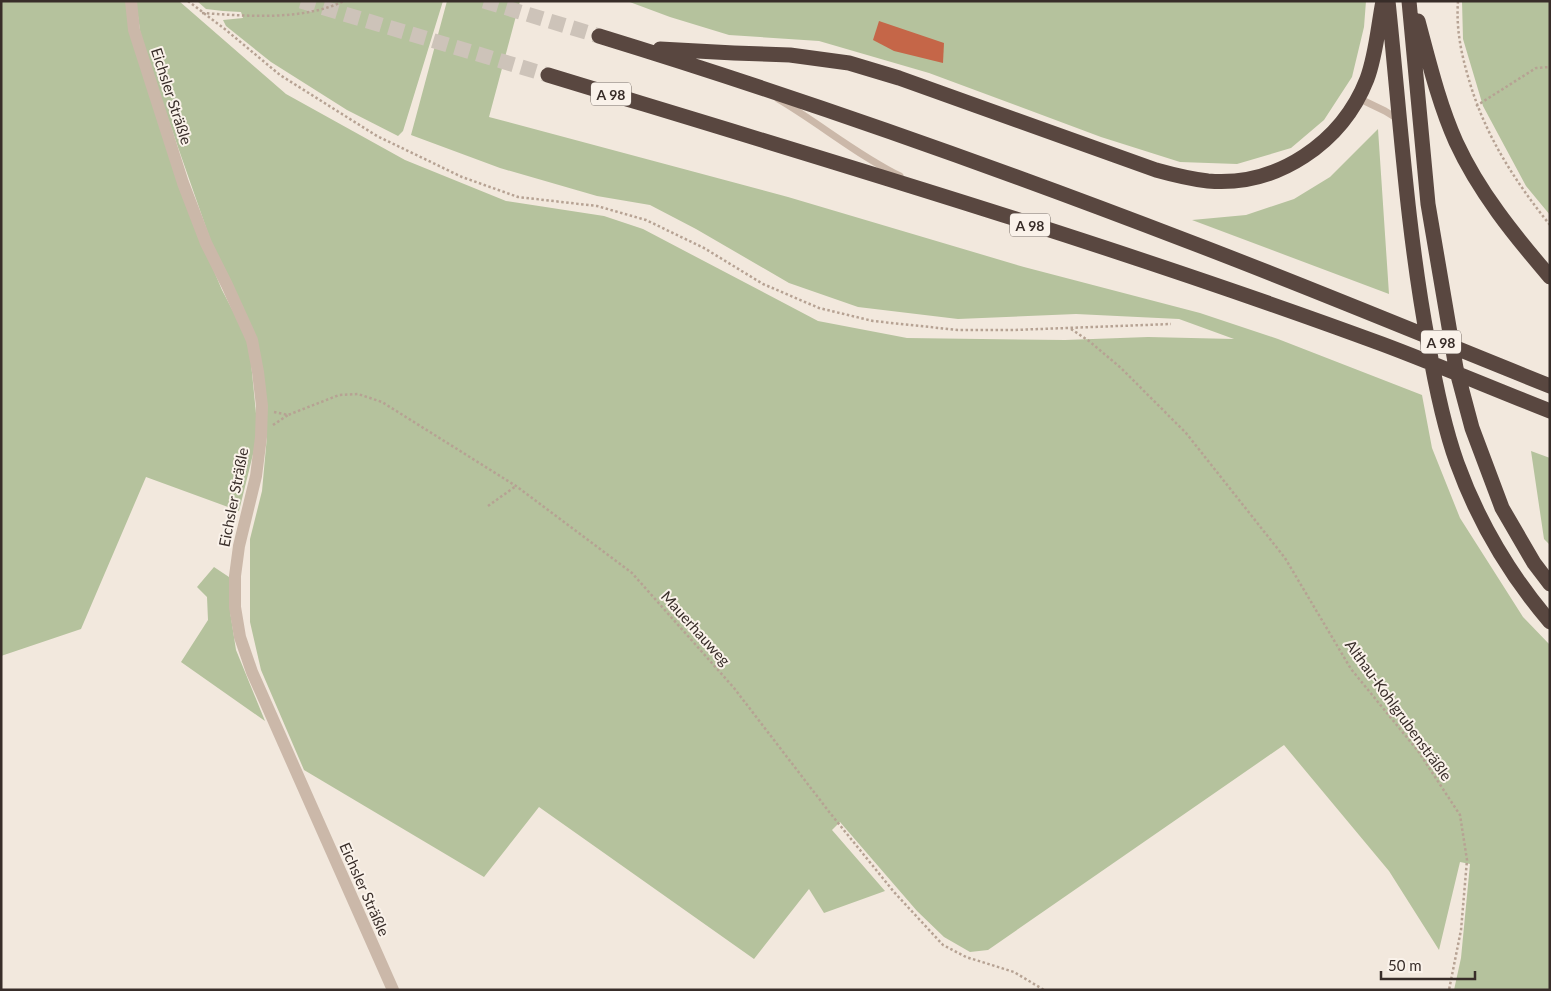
<svg xmlns="http://www.w3.org/2000/svg" width="1551" height="991" viewBox="0 0 1551 991" font-family="Lato,sans-serif">
<rect width="100%" height="100%" fill="#f2e8dd"/>
<path fill="#b5c29d" d="M 1,1 L 127,1 L 203,245 L 222,290 L 249,342 L 258,434 L 239,511 L 146,477 L 81,629 L 1,656 Z
M 136,1 L 179,1 L 286,94 L 405,160 L 506,201 L 604,216 L 643,229 L 818,321 L 907,338 L 1065,340 L 1148,337 L 1234,339 L 1179,319 L 1076,314 L 958,319 L 858,307 L 789,283 L 696,229 L 650,205 L 597,196 L 500,168 L 411,135 L 447,1 L 520,1 L 489,117 L 788,197 L 1024,267 L 1200,313 L 1278,339 L 1422,395 L 1432,448 L 1460,518 L 1523,617 L 1550,645 L 1550,990 L 1454,990 L 1461,958 L 1470,864 L 1460,862 L 1439,950 L 1389,871 L 1284,745 L 988,950 L 970,952 L 944,937 L 917,911 L 840,822 L 832,830 L 885,891 L 824,913 L 809,889 L 754,959 L 539,807 L 484,877 L 304,770 L 261,670 L 250,622 L 250,539 L 262,491 L 267,436 L 261,372 L 210,239 L 149,64 L 140,31 Z
M 197,1 L 443,1 L 403,131 L 398,136 L 347,110 L 271,62 L 226,26 L 223,20 L 243,18 L 241,12 L 223,11 L 206,9 Z
M 627,1 L 1366,1 L 1364,27 L 1352,77 L 1324,120 L 1291,148 L 1237,164 L 1180,162 L 1101,137 L 929,73 L 819,41 L 729,35 L 670,17 Z
M 1462,1 L 1550,1 L 1550,215 L 1526,186 L 1483,106 L 1463,39 Z
M 1378,129 L 1389,294 L 1192,220 L 1246,215 L 1294,199 L 1330,177 Z
M 1531,451 L 1550,458 L 1550,545 L 1544,539 Z
M 214,567 L 229,577 L 230,611 L 236,650 L 265,721 L 181,662 L 208,620 L 207,597 L 197,587 Z"/>
<path fill="#c56648" d="M 879,21 L 944,43 L 943,63 L 894,51 L 873,40 Z"/>
<g fill="none" stroke-linecap="round" stroke-linejoin="round">
<path stroke="#cdc3b9" stroke-width="15" stroke-dasharray="15 8" stroke-linecap="butt" d="M 301,1 L 548,75
M 484,1 L 599,36"/>
<path stroke="#b6a293" stroke-width="2.5" stroke-dasharray="2.5 2.5" stroke-linecap="butt" d="M 188,1 L 226,30 L 280,75 L 377,136 L 462,177 L 518,197 L 597,206 L 646,220 L 704,248 L 763,284 L 819,308 L 873,321 L 958,330 L 1014,330 L 1171,324
M 1458,1 C 1456,29 1461,53 1469,80 C 1485,135 1514,180 1550,225
M 202,13 C 247,16 303,21 344,1
M 1476,106 L 1536,68 L 1550,67
M 1071,329 L 1089,341 L 1121,368 L 1186,433 L 1285,558 L 1351,669 L 1418,751 L 1460,815 L 1467,860 L 1461,930 L 1449,990
M 274,412 L 288,415 L 339,395 L 358,394 L 382,402 L 516,486 L 632,573 L 734,688 L 830,813 L 894,892 L 943,945 L 966,957 L 1014,972 L 1044,990
M 273,425 L 288,415
M 488,506 L 516,486"/>
<path stroke="#cbb8a9" stroke-width="7" d="M 1358,98 L 1385,111 L 1398,119
M 778,99 C 819,123 857,155 900,176"/>
<path stroke="#cbb8a9" stroke-width="12" d="M 131,1 L 134,30 L 183,183 L 206,243 L 227,285 L 252,340 L 258,372 L 262,406 L 261,437 L 256,476 L 239,546 L 235,576 L 235,607 L 240,637 L 252,672 L 393,990"/>
<path stroke="#594740" stroke-width="15" d="M 1388,1 C 1400,115 1407,230 1428,342 C 1435,383 1443,424 1457,463 C 1478,521 1510,575 1550,622
M 1409,1 L 1428,204 L 1456,368 L 1472,428 L 1502,508 L 1534,563 L 1550,584
M 1418,21 C 1429,62 1439,104 1456,142 C 1479,192 1514,235 1550,277
M 599,36 C 798,97 995,167 1190,242 C 1311,288 1430,338 1550,386
M 660,49 L 734,53 L 790,55 L 849,63 L 899,78 L 1156,170 C 1174,175 1190,179 1208,181 C 1277,187 1342,143 1367,79 C 1376,55 1378,27 1383,1
M 548,75 C 827,160 1108,243 1382,344 C 1438,365 1494,389 1550,411"/>
</g>
<g text-anchor="middle" dominant-baseline="central" stroke-width="4" stroke-linejoin="round" paint-order="stroke">
<g fill="#faf2ea" stroke="#726863" stroke-width="1">
<rect x="591" y="82.5" width="40" height="23" rx="4"/>
<rect x="1010" y="213.5" width="40" height="23" rx="4"/>
<rect x="1421" y="330.5" width="40" height="23" rx="4"/>
</g>
<g font-size="14" font-weight="bold" fill="#382d29">
<text x="611" y="94">A 98</text>
<text x="1030" y="225">A 98</text>
<text x="1441" y="342">A 98</text>
</g>
<g font-size="15" fill="#382d29" stroke="#faf2ea">
<text transform="translate(172 96) rotate(72)">Eichsler Sträßle</text>
<text transform="translate(233 497) rotate(-79)">Eichsler Sträßle</text>
<text transform="translate(696 628) rotate(48)">Mauerhauweg</text>
<text transform="translate(1399 710) rotate(54)">Althau-Kohlgrubensträßle</text>
<text transform="translate(365 889) rotate(66)">Eichsler Sträßle</text>
</g>
</g>
<rect width="1551" height="991" fill="none" stroke="#382d29" stroke-width="5"/>
<path d="M1381 971v8h94v-8" fill="none" stroke="#382d29" stroke-width="2.5"/>
<text x="1388" y="971" font-size="15" fill="#382d29" stroke="#faf2ea" stroke-width="4" paint-order="stroke">50 m</text>
</svg>
